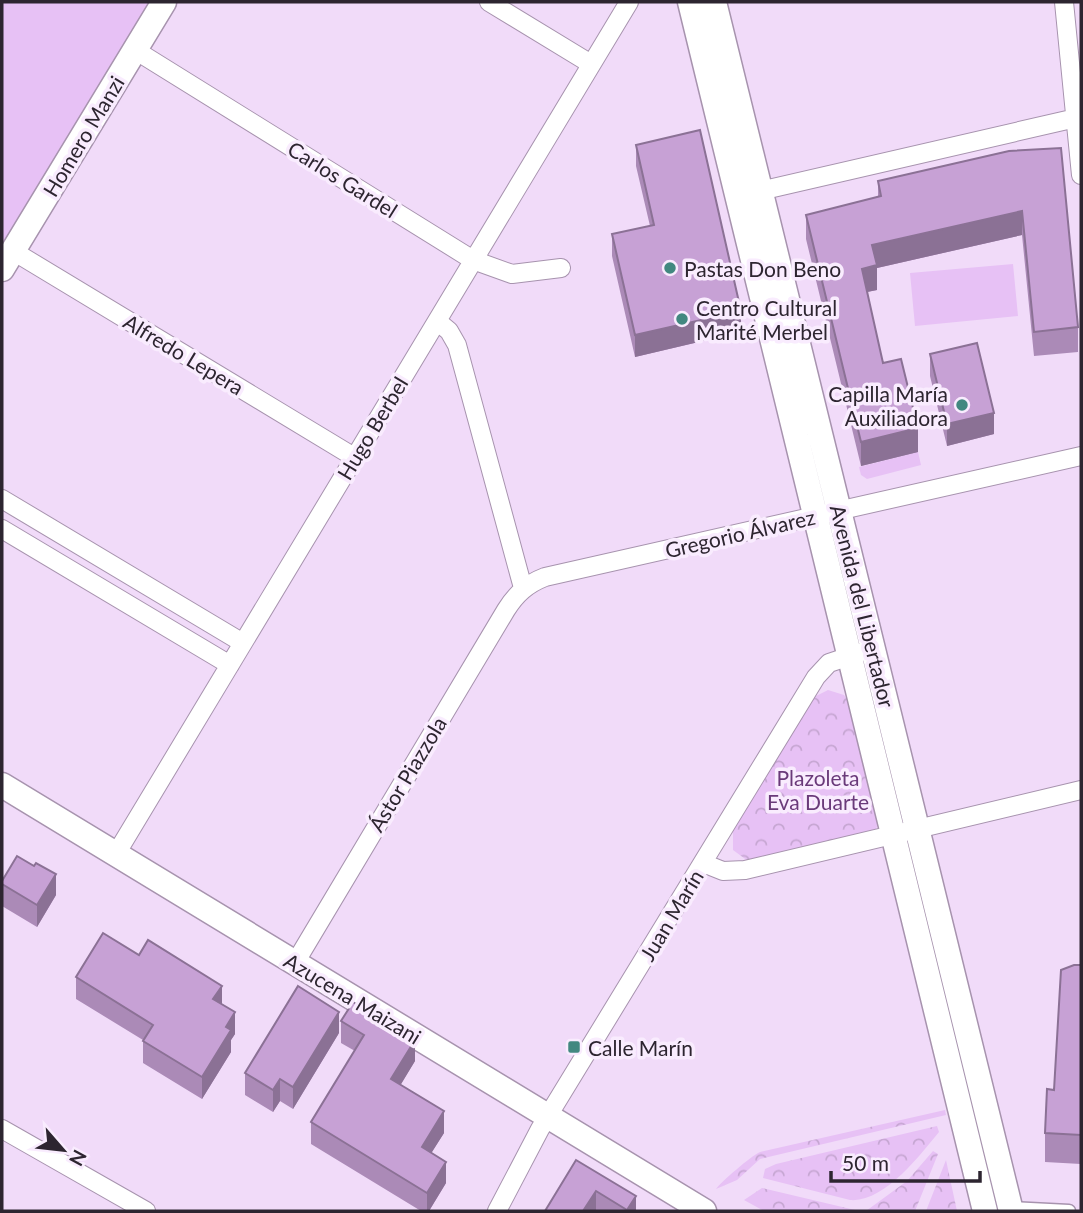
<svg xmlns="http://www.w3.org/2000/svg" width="1083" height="1213" viewBox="0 0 1083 1213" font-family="Lato,sans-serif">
<defs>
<pattern id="park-crowns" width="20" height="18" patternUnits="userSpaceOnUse" patternTransform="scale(1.75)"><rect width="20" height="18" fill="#e7c1f5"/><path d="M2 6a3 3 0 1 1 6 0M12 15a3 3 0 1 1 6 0" fill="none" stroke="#c6a6d2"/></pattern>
</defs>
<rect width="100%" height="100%" fill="#f1dbf9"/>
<path fill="#e7c1f5" d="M 2,2 L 149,2 L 2,244 Z
M 1013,264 L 1018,316 L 915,326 L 910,273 Z
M 918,452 L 921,465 L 867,479 L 861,475 L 859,467 Z"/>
<path fill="url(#park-crowns)" d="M 828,690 L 844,695 L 850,704 L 879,822 L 876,829 L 748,861 L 733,850 L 733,829 L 814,697 Z
M 945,1110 L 946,1115 L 760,1159 L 737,1180 L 716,1189 C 721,1182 751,1156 760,1152 Z
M 937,1126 L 939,1132 C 920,1155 884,1203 850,1200 L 763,1178 L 765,1169 L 776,1164 Z
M 933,1151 L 938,1154 L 915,1211 L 866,1211 L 907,1181 Z
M 946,1160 L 957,1211 L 926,1211 Z
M 762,1188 L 855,1210 L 855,1211 L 764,1211 L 744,1200 Z"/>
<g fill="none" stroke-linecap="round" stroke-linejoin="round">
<g stroke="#a793ae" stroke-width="15">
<path id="pedestrian" d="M 1010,1208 L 1069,1211"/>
</g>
<g stroke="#a793ae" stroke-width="20">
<path id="minor" d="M 489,2 L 591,64
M 1064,2 L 1081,175
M 135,50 L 473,260 L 512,274 L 561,268
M 760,191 L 1076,118
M 13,251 L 354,457
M 437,321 L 449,331 L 457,345 L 523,588
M 2,499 L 243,643
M 2,529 L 230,665
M 116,854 L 629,2
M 703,863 L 723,871 L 745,870 L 1081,790
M 295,963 L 506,610 C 516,594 527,584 545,577 L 1081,456
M 2,1129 L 146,1211
M 497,1211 L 540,1129 L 816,677 L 829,663 L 859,653"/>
</g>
<g stroke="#a793ae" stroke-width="27">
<path id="secondary" d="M 690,2 L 985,1211
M 714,2 L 1011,1211
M 2,269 L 164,2
M 2,785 L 704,1211"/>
</g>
<use href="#pedestrian" stroke="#fff" stroke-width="12"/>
<use href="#minor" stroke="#fff" stroke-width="18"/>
<use href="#secondary" stroke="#fff" stroke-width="24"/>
</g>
<path fill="#ab8ab7" d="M 636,145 L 741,332 L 635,357 L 612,256 L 612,234 L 650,226 L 636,166 Z
M 1009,151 L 1078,327 L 1078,352 L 1034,356 L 1022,235 L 877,268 L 877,290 L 867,292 L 883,363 L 918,452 L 861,466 L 806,239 L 806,215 L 878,197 L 878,181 Z
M 930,354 L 994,434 L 947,446 L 930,376 Z
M 34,866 L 56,895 L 37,927 L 2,906 L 2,881 Z
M 1081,965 L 1081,1164 L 1045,1162 L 1045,1133 Z
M 76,977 L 222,1004 L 235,1034 L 231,1040 L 231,1052 L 202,1099 L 143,1063 L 143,1040 L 76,999 Z
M 341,1021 L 415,1061 L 400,1085 L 444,1133 L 431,1153 L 446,1183 L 429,1211 L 421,1211 L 311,1144 L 311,1122 L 355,1051 L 341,1043 Z
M 339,1033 L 293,1109 L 280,1101 L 273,1112 L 245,1095 L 245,1073 Z
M 576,1160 L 636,1211 L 545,1211 Z"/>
<path fill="#8b7195" d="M 1022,211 L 1022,235 L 877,268 L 877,290 L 862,293 L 862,269 L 872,245 Z
M 741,311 L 741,332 L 635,357 L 635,335 Z
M 994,413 L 994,434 L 947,446 L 947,424 Z
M 918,428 L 918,452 L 861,466 L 861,442 Z
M 56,874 L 56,895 L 37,927 L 37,905 Z
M 222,986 L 222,1007 L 213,999 Z
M 235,1012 L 235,1034 L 231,1040 L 231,1052 L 202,1099 L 202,1077 L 226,1027 Z
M 339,1012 L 339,1033 L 293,1109 L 293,1087 Z
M 415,1040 L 415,1061 L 391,1101 L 391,1079 Z
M 280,1079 L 280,1101 L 273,1112 L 273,1090 Z
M 444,1111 L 444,1133 L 422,1168 L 422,1147 Z
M 446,1162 L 446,1183 L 429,1211 L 427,1211 L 427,1193 Z
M 596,1191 L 596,1211 L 583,1211 Z
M 636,1196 L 636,1211 L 627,1211 L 627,1210 Z"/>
<path fill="#c7a1d5" stroke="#8b7195" stroke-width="2" d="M 700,130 L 741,311 L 635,335 L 612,234 L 654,225 L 636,145 Z
M 1061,148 L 1078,327 L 1034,332 L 1022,211 L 872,245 L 877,265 L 862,269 L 883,363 L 901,359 L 918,428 L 861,442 L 806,215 L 881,196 L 878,181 L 1009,151 Z
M 977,343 L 994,413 L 947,424 L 930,354 Z
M 17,856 L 34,866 L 36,863 L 56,874 L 37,905 L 2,884 L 2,881 Z
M 103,933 L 139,955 L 148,940 L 222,986 L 213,999 L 235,1012 L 226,1027 L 231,1030 L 202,1077 L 143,1041 L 153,1025 L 76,977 Z
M 1074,965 L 1081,965 L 1081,1135 L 1045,1133 L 1047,1089 L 1054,1090 L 1061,970 Z
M 298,986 L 339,1012 L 293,1087 L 280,1079 L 273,1090 L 245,1073 Z
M 353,1002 L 415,1040 L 391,1079 L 444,1111 L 422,1147 L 446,1162 L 427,1193 L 311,1122 L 364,1035 L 341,1021 Z
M 576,1160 L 636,1196 L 627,1210 L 596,1191 L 583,1211 L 545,1211 Z"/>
<g fill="#428880" stroke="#f9ecfe" stroke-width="2.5">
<circle cx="670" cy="268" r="7"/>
<circle cx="682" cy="319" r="7"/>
<circle cx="962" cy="405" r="7"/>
<rect x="567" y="1040" width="14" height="14" rx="3.5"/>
</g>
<g text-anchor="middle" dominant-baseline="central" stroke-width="7" stroke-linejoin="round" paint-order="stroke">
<g font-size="21" fill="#2d2530" stroke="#f9ecfe">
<text transform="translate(83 136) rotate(-59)">Homero Manzi</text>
<text transform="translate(343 179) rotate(32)">Carlos Gardel</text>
<text transform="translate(184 354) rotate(31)">Alfredo Lepera</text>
<text transform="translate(372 428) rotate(-59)">Hugo Berbel</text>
<text transform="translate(740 533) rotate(-13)">Gregorio Álvarez</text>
<text transform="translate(863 606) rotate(76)">Avenida del Libertador</text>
<text transform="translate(407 774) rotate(-59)">Ástor Piazzola</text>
<text transform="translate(671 915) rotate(-59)">Juan Marín</text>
<text transform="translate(353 998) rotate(31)">Azucena Maizani</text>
</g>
<g font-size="21" fill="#2d2530" stroke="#f9ecfe" text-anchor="start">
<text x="684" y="268">Pastas Don Beno</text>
<text x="696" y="307">Centro Cultural<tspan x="696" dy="24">Marité Merbel</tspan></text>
<text x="948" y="393" text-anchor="end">Capilla María<tspan x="948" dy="24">Auxiliadora</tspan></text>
<text x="588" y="1047">Calle Marín</text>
</g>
<g font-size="21" fill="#6a3a7a" stroke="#f9ecfe">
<text x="818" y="777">Plazoleta<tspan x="818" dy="24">Eva Duarte</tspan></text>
</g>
</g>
<rect width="1083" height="1213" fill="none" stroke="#2d2530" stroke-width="7"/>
<g transform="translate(63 1150) rotate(118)" stroke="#f9ecfe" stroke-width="5" paint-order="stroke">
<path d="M0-5L12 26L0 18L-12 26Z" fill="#2d2530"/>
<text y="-10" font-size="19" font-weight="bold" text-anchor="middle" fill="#2d2530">N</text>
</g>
<path d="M831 1171v10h149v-10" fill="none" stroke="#2d2530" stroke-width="3.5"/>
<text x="842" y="1171" font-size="21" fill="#2d2530" stroke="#f9ecfe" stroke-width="5" paint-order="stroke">50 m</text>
</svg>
